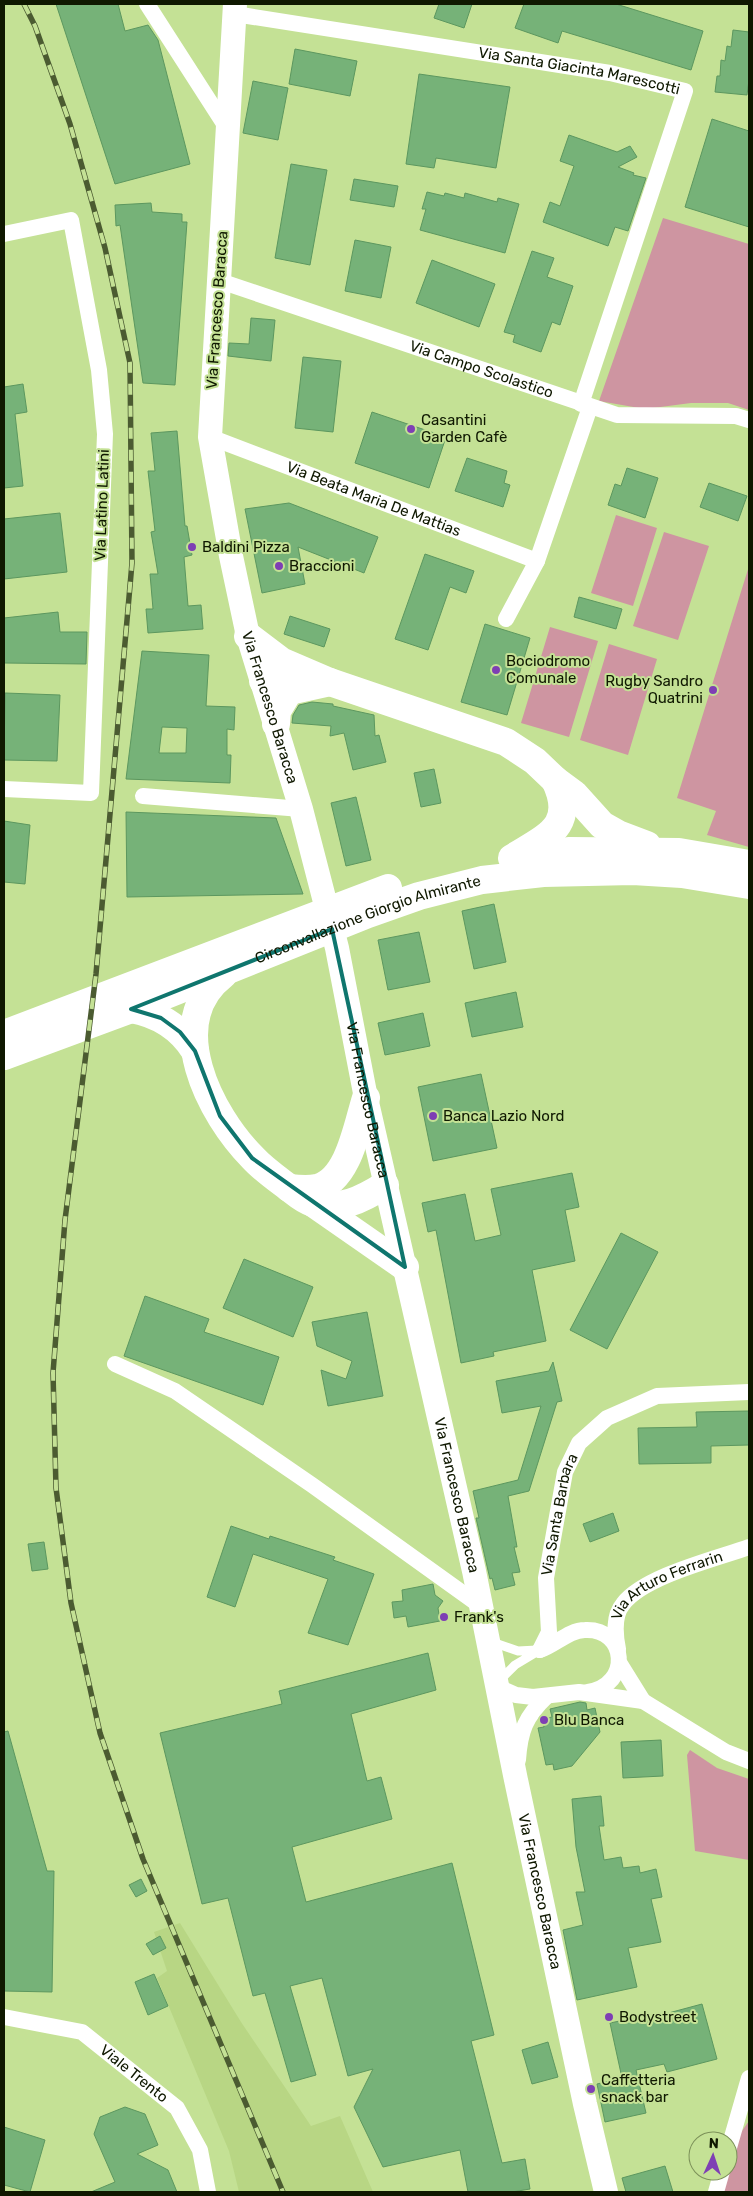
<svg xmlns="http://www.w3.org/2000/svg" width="753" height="2196" viewBox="0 0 753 2196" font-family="Rubik,sans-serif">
<rect width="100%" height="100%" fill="#c4e195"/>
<path fill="#b8d684" d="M 180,1923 L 241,2022 L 311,2126 L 340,2116 L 373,2192 L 239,2192 L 229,2151 L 157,1978 L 167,1971 L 154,1932 Z"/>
<path fill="#ce95a1" d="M 663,218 L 749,244 L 749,410 L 728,403 L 691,403 L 645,409 L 599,401 Z
M 616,515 L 657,528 L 633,606 L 591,593 Z
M 664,532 L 709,546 L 678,640 L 633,626 Z
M 749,566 L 749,847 L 707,835 L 716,811 L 677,798 Z
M 550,627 L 598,641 L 569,737 L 521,723 Z
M 609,644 L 657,659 L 628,755 L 580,740 Z
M 690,1750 L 717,1768 L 749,1779 L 749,1860 L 695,1851 L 687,1755 Z
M 749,2121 L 749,2192 L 719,2192 L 728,2171 L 732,2145 Z"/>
<path fill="#76b278" stroke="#5c975f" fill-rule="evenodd" d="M 56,4 L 118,4 L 125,31 L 148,25 L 158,40 L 190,164 L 115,184 Z
M 439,4 L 472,4 L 464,28 L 434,18 Z
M 524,4 L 616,4 L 703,31 L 691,70 L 562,31 L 558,43 L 515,28 Z
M 733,30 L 749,32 L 749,80 L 747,95 L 715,92 L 717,76 L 720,76 L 721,60 L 725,61 L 727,46 L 731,47 Z
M 295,49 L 357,61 L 350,96 L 289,84 Z
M 419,74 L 510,87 L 496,168 L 436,158 L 434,168 L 406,164 Z
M 253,81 L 288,88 L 278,140 L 243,133 Z
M 712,119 L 749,131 L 749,227 L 685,207 Z
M 569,135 L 617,152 L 630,146 L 637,157 L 618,167 L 634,173 L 633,175 L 646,178 L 628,231 L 615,227 L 608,246 L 543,222 L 550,202 L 560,206 L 574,166 L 560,161 Z
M 291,164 L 327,170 L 310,265 L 275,258 Z
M 354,179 L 398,186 L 394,207 L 350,200 Z
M 427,192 L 444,196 L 445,193 L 464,198 L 465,193 L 497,202 L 498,198 L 519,204 L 505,253 L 420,230 L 426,209 L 422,209 Z
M 151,203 L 152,212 L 182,214 L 182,222 L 187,222 L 175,385 L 143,383 L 120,225 L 116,226 L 115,205 Z
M 355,240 L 391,247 L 381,298 L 345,291 Z
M 532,251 L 554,258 L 547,277 L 573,286 L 560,325 L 552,322 L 541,352 L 513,342 L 515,335 L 504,332 Z
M 432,260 L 495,284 L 479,327 L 416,303 Z
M 251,318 L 275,320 L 271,361 L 228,356 L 229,343 L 249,344 Z
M 303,357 L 341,361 L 333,432 L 295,428 Z
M 23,384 L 27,412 L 15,414 L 23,486 L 4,488 L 4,387 Z
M 372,412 L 446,437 L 429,488 L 355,463 Z
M 177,431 L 185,526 L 187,526 L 192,555 L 184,557 L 188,606 L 201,605 L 203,629 L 148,633 L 146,609 L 153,609 L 150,574 L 158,574 L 151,532 L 155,531 L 148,471 L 155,471 L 151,433 Z
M 467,458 L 507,471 L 504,483 L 510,485 L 503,507 L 455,491 Z
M 627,468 L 658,478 L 645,518 L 608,505 L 615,484 L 621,486 Z
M 709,483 L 747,496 L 738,521 L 700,507 Z
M 289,503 L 378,537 L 364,573 L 298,547 L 305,584 L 262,593 L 245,509 Z
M 60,513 L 67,572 L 4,579 L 4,519 Z
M 425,554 L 474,571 L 466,593 L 450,587 L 428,650 L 395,639 Z
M 579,597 L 622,609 L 616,629 L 574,617 Z
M 58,612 L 60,632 L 87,632 L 86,664 L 4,663 L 4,618 Z
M 290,616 L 330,629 L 324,647 L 284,634 Z
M 485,624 L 530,638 L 507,715 L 461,702 Z
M 142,651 L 209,655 L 206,706 L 235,707 L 234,730 L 227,729 L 227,755 L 231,755 L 230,783 L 126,779 ZM 162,727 L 187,728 L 186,753 L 159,753 Z
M 5,693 L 60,695 L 57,761 L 4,760 Z
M 312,702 L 333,704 L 333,706 L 374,715 L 375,736 L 379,735 L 386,762 L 353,770 L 344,733 L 330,736 L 331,726 L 292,723 L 293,715 L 299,705 Z
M 434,769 L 441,803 L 421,807 L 414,773 Z
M 356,797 L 371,860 L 346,866 L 331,803 Z
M 126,812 L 276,818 L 303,894 L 127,897 Z
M 4,821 L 30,825 L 25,884 L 4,882 Z
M 494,904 L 506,962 L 474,969 L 462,911 Z
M 419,932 L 430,982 L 388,990 L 378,940 Z
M 516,992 L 523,1027 L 472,1037 L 465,1003 Z
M 423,1013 L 430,1046 L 385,1055 L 378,1023 Z
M 481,1074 L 497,1148 L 433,1161 L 418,1087 Z
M 572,1173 L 579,1207 L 565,1210 L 575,1261 L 532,1270 L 546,1341 L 493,1352 L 494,1356 L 461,1363 L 436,1230 L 428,1232 L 422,1203 L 465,1194 L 475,1241 L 501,1235 L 491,1189 Z
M 621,1233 L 658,1252 L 607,1349 L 570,1330 Z
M 244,1259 L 313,1287 L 293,1337 L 223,1308 Z
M 145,1296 L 209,1319 L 204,1332 L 279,1357 L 263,1405 L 124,1356 Z
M 367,1312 L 383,1396 L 328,1406 L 321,1370 L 346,1379 L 352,1361 L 317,1346 L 312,1322 Z
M 553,1362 L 562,1401 L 557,1402 L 529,1491 L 508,1496 L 517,1547 L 514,1547 L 520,1572 L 512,1573 L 515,1585 L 495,1590 L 492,1578 L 490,1579 L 476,1518 L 479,1518 L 473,1491 L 518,1480 L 541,1406 L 502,1413 L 496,1381 L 549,1371 Z
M 749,1411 L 749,1445 L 711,1446 L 711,1463 L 639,1464 L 638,1428 L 697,1427 L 696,1412 Z
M 613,1513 L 619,1531 L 590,1542 L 583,1524 Z
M 231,1526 L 269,1539 L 270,1536 L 335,1557 L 333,1560 L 374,1574 L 348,1645 L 308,1633 L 328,1579 L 253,1554 L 235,1607 L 207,1597 Z
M 44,1542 L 48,1569 L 32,1571 L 28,1544 Z
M 433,1584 L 435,1595 L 443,1601 L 438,1608 L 440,1621 L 408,1627 L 406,1616 L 394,1618 L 392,1602 L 403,1601 L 402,1590 Z
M 428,1653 L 436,1690 L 351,1714 L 367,1781 L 381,1777 L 392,1819 L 292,1847 L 306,1902 L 452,1863 L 494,2035 L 471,2041 L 502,2163 L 525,2159 L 530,2189 L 512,2192 L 468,2192 L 460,2150 L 383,2167 L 354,2107 L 373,2069 L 348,2076 L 322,1978 L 290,1986 L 316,2075 L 291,2082 L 265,1993 L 253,1996 L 228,1898 L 202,1904 L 160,1733 L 282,1704 L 279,1691 Z
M 580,1702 L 586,1703 L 587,1710 L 595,1708 L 600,1732 L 572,1766 L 554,1770 L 553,1764 L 546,1765 L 538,1728 L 544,1727 L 543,1719 L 552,1717 L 550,1709 Z
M 8,1731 L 47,1871 L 54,1871 L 52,1992 L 4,1991 L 4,1732 Z
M 661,1740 L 663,1776 L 623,1778 L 621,1742 Z
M 601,1796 L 604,1826 L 599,1826 L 604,1860 L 621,1857 L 623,1868 L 639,1866 L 640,1873 L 656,1869 L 662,1897 L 651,1899 L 661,1942 L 628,1948 L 637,1987 L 577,2000 L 563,1930 L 583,1925 L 576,1892 L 585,1892 L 576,1847 L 572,1799 Z
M 141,1879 L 147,1891 L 136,1897 L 129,1885 Z
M 160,1936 L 166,1948 L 153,1955 L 146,1944 Z
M 154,1974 L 168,2006 L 148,2015 L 135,1982 Z
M 702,2004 L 717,2059 L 667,2072 L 664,2064 L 636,2070 L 646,2113 L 605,2122 L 597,2084 L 622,2078 L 610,2023 L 634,2018 L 635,2022 Z
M 548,2042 L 558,2077 L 532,2084 L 522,2050 Z
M 125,2107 L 145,2114 L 158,2145 L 137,2154 L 168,2170 L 177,2192 L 91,2192 L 115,2182 L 94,2134 L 100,2117 Z
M 4,2127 L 45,2140 L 30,2192 L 4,2185 Z
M 665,2166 L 673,2192 L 626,2192 L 622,2178 Z"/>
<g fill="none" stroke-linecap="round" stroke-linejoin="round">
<path stroke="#fff" stroke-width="9" d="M 492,1642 L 518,1651 L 537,1650
M 499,1681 L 515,1665 L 540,1650"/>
<g stroke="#fff" stroke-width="16">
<path d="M 147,4 L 228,130"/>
<path id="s1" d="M 235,14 L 610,73 L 685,91 L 581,404"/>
<path d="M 4,234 L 71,220 L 99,370 L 105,434 L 91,793 L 4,789"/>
<path id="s2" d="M 220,281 L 617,415 L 736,416 L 749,420"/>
<path id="s3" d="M 210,437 L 537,561 L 590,407"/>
<path d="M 506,619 L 537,561"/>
<path d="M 143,796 L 301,809"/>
<path d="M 115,1364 L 175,1391 L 312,1485 L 482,1607"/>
<path id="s4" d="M 618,1649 C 615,1634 613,1616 623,1604 C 644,1576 716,1559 749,1547"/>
<path id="s5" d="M 540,1650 L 549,1632 L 546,1578 L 565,1472 L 579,1443 L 607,1418 L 657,1396 L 749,1392"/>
<path d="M 540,1650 C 555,1645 569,1630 585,1630 C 627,1628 632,1685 588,1692"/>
<path d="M 620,1664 L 643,1701"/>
<path d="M 496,1686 L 516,1695 L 533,1697 L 579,1692 L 643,1701 L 726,1752 L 749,1761"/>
<path d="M 518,1760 C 520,1731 525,1717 547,1696"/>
<path id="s6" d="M 4,2017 L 82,2032 L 177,2108 L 200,2150 L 208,2192"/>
<path d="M 728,2151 L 749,2078"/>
<path d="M 716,2192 L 722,2171"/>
</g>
<path stroke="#fff" stroke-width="24" id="s7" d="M 235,4 L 210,437 L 231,556 L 248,636 L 301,809 L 337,948 L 366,1098 L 474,1571 L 516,1780 L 585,2104 L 606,2192"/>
<g stroke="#fff" stroke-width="28">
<path d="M 248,636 L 281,661 L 330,682 L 506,742 L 535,761 L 555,780 L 574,794 L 602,825 L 618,834 L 647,845"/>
<path d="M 263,681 L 265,684 L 289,691"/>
<path d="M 276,724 L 277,711 L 289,691 L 330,682"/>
<path d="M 517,855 C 550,835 576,824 555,780"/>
<path d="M 512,858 L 570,851 L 679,852 L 749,864"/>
<path d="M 223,975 C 162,1022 210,1115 253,1158 C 263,1169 276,1178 288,1187 C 296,1193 303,1200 313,1203 C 340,1211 363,1199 385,1185"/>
<path d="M 131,1009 C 159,1014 180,1027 195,1051"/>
<path d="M 4,1034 L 388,888"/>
<path id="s8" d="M 4,1056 L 131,1009 L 368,914 L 419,896 L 482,880 L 543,873 L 633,871 L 682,874 L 749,885"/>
<path d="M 289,1188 C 298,1189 308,1190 317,1188 C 349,1180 357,1126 366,1098"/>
<path d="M 313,1203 L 405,1267"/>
</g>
<g stroke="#4b5b31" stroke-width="5.5">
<path id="rail" d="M 24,4 L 35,26 L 70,124 L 105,248 L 130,363 L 132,563 L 96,974 L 65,1220 L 53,1373 L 56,1488 L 71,1603 L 100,1733 L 143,1859 L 283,2192"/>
</g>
<use href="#rail" stroke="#c4e195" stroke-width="4" stroke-dasharray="11" stroke-linecap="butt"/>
</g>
<path fill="none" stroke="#0f766e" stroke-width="4" stroke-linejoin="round" d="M 332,929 L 405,1267 L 252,1158 L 220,1116 L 195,1051 L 180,1032 L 161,1018 L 131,1009 Z"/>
<g fill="#7e3fb4" stroke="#c4e195" stroke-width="2">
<circle cx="411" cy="429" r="5"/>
<circle cx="192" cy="547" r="5"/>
<circle cx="279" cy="566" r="5"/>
<circle cx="496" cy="670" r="5"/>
<circle cx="713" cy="690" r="5"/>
<circle cx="433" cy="1116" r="5"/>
<circle cx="444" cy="1617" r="5"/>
<circle cx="544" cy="1720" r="5"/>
<circle cx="609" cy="2017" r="5"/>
<circle cx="591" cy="2089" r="5"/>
</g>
<g text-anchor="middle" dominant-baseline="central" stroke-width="4" stroke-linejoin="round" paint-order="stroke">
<g font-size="15" fill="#0f1800" stroke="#c4e195">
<text stroke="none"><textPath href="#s1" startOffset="349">Via Santa Giacinta Marescotti</textPath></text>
<text transform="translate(217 310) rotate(-86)">Via Francesco Baracca</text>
<text stroke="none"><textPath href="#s2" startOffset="276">Via Campo Scolastico</textPath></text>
<text stroke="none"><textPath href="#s3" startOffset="175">Via Beata Maria De Mattias</textPath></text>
<text transform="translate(102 505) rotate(-88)">Via Latino Latini</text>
<text stroke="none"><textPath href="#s7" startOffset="711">Via Francesco Baracca</textPath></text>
<text stroke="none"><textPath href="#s8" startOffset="389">Circonvallazione Giorgio Almirante</textPath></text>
<text stroke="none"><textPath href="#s7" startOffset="1116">Via Francesco Baracca</textPath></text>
<text stroke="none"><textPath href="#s7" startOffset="1521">Via Francesco Baracca</textPath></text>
<text stroke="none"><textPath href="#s5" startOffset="139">Via Santa Barbara</textPath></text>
<text stroke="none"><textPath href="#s4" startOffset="94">Via Arturo Ferrarin</textPath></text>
<text stroke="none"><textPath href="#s7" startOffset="1926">Via Francesco Baracca</textPath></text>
<text stroke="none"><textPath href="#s6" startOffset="146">Viale Trento</textPath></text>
</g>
<g font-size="15" fill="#0f1800" stroke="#c4e195" text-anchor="start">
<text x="421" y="420">Casantini<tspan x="421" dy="17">Garden Cafè</tspan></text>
<text x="202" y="547">Baldini Pizza</text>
<text x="289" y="566">Braccioni</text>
<text x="506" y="661">Bociodromo<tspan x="506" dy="17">Comunale</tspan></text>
<text x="703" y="681" text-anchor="end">Rugby Sandro<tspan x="703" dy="17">Quatrini</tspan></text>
<text x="443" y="1116">Banca Lazio Nord</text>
<text x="454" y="1617">Frank's</text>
<text x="554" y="1720">Blu Banca</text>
<text x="619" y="2017">Bodystreet</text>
<text x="601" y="2080">Caffetteria<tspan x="601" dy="17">snack bar</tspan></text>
</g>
</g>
<rect width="753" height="2196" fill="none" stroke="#0f1800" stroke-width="10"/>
<g transform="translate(713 2156) rotate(3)"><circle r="24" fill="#c4e195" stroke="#7c9159"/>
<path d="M0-4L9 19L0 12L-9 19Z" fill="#7e3fb4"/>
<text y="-8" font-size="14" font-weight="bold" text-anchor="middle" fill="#0f1800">N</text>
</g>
</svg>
